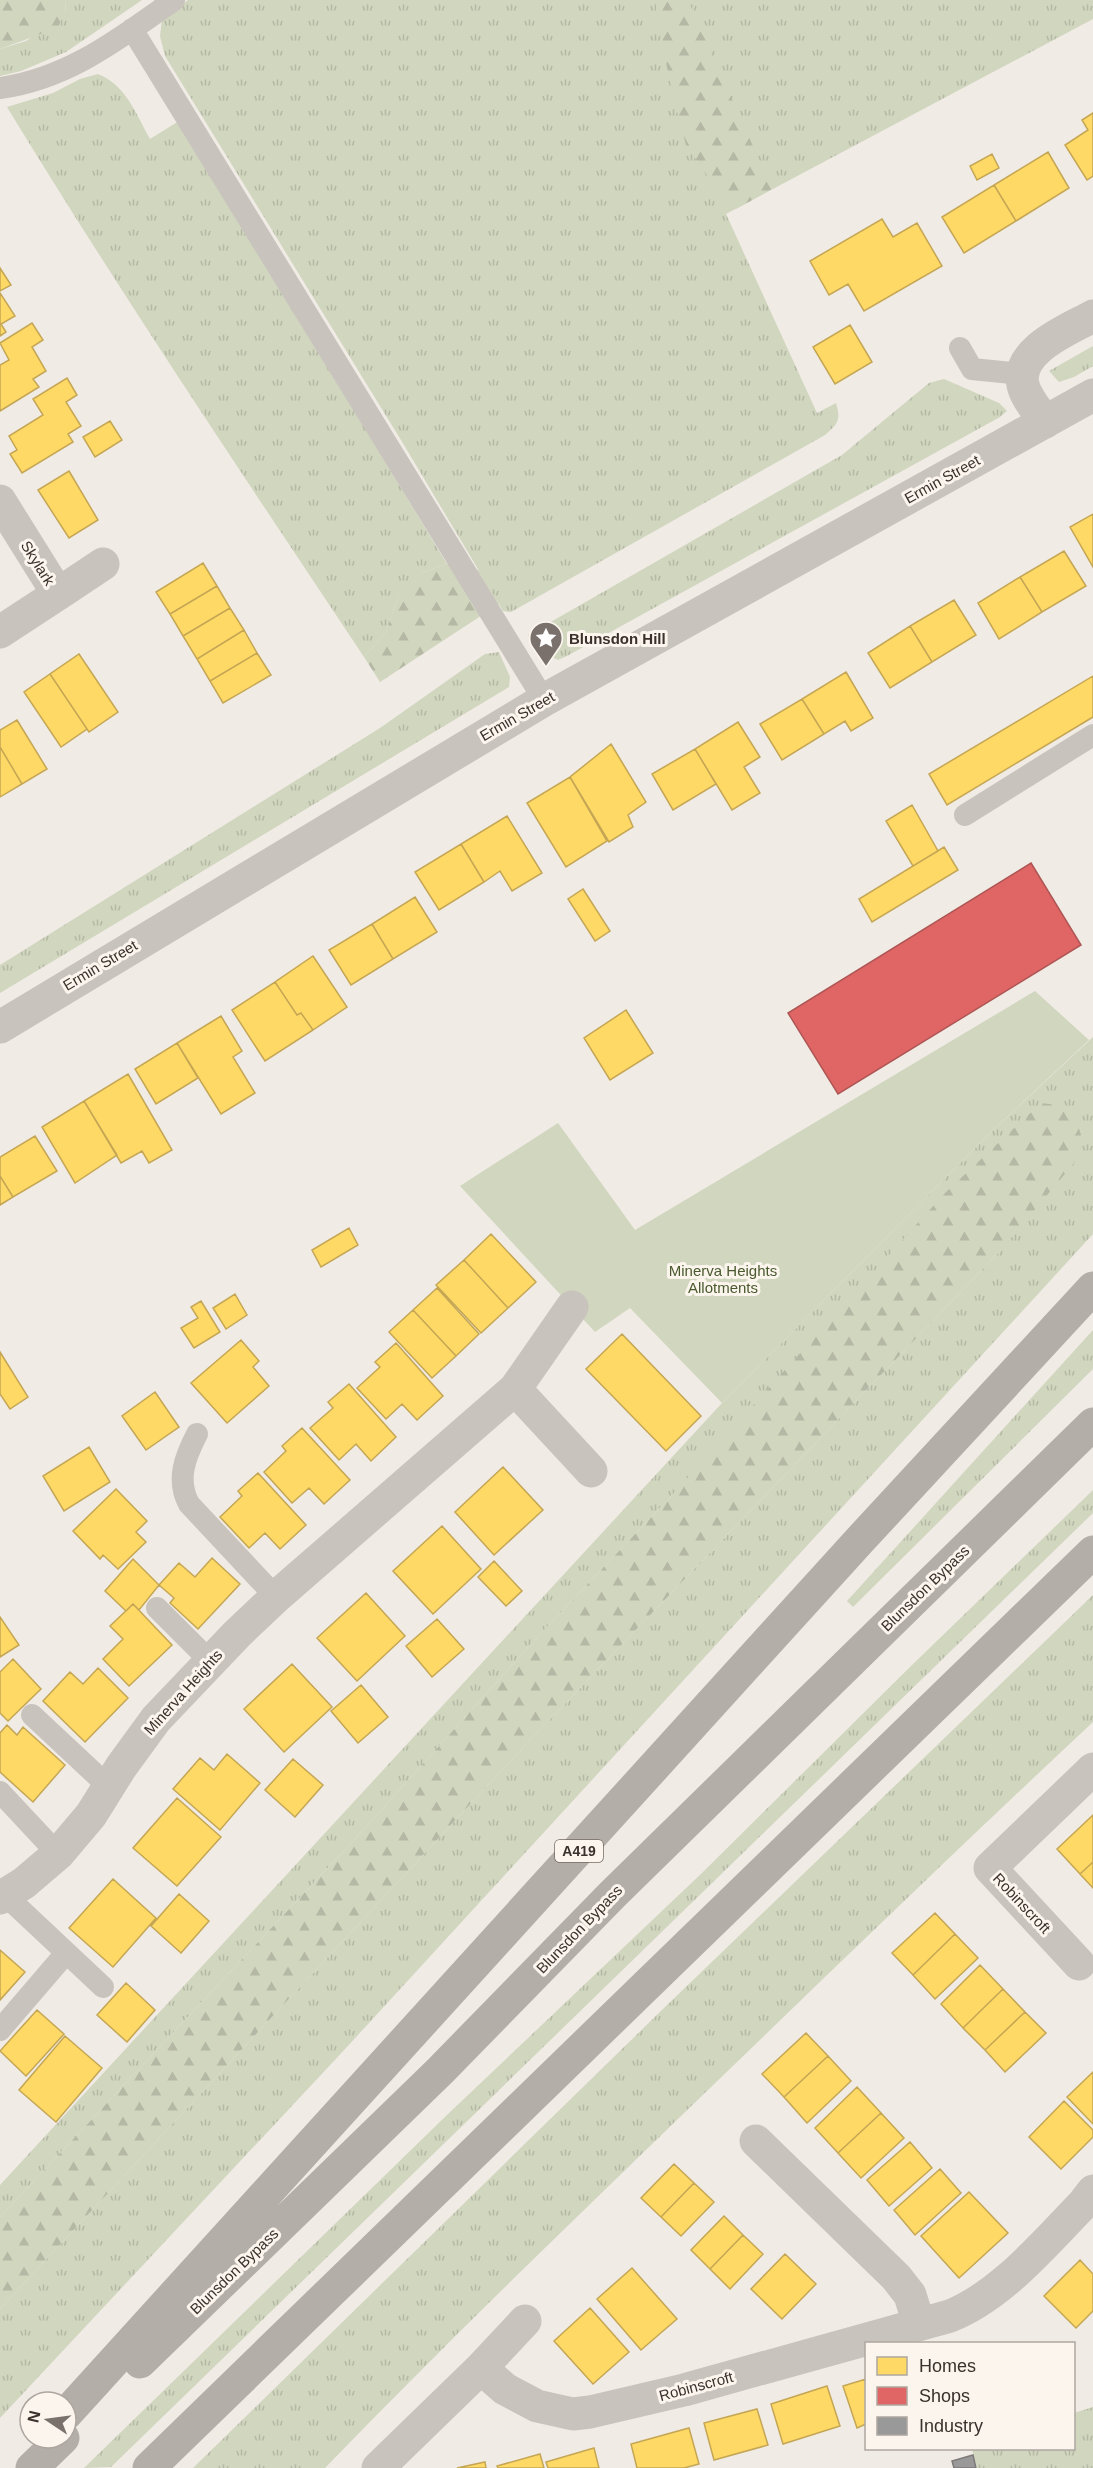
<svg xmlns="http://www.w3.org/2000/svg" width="1093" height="2468" viewBox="0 0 1093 2468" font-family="Helvetica,sans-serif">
<defs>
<pattern id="grass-tufts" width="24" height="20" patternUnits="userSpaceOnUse" patternTransform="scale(1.5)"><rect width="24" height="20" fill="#d1d6bf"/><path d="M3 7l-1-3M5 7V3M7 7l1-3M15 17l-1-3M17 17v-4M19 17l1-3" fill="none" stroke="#b4b8a4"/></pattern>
<pattern id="forest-firs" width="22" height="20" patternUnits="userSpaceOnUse" patternTransform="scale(1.5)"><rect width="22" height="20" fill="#d1d6bf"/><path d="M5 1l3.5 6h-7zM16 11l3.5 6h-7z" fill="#b4b8a4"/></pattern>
</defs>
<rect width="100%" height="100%" fill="#f0ebe5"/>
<path fill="url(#grass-tufts)" d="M 66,0 L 142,0 L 66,52 L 21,71 L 0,76 L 0,49 L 26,41 L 65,14 Z
M 188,0 L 1093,0 L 1093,19 L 726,214 L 817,413 L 836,403 C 841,420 838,424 825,435 L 511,612 L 503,611 L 404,445 L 165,56 L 160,36 L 162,19 Z
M 98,74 C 126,85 136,114 150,139 L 179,121 L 447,564 L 422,573 L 399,594 L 386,632 L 364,657 C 243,475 121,294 7,107 L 53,93 L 80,79 Z
M 1093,346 L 1093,366 L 1074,377 L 1059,382 L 1049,371 Z
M 944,379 L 999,403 L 1007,411 L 1000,417 L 567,656 L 558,660 L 536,649 L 528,635 L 842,455 L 929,383 Z
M 499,652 L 510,677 L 509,687 L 0,993 L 0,965 L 380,728 L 485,654 Z
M 1093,1037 L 1093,1234 L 346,2048 L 0,2418 L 0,2309 L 532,1738 L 1000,1251 L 671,1496 L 530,1645 L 367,1826 L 0,2217 L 0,2185 L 722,1403 L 989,1134 Z
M 1093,1330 L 1093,1369 L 853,1607 L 847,1601 Z
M 1093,1490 L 1093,1513 L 111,2467 L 84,2468 L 448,2114 L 702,1873 L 911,1666 Z
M 1093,1595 L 1093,1722 C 954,1852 818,1984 681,2116 C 561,2232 441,2348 325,2468 L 193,2468 L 664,2008 Z
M 1093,2407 L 1093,2468 L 977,2468 L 972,2449 L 1074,2448 L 1074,2413 Z"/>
<path fill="url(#forest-firs)" d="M 0,0 L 66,0 L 65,14 L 57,28 L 0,49 Z
M 656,0 L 688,0 L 772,189 L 736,209 L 713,184 L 686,145 L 674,100 L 656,16 Z
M 447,564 L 479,570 L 499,604 L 380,682 L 364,657 L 386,632 L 399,594 L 407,583 L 422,573 Z
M 1041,1103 L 1056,1105 L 1075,1116 L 1081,1135 L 1074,1163 L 1000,1251 L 532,1738 L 0,2309 L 0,2217 L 367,1826 L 530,1645 L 671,1496 L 945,1193 Z"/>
<path fill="#d1d6bf" d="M 1035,991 L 1089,1040 L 989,1134 L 722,1403 L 630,1308 L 595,1332 L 460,1186 L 558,1123 L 635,1230 Z"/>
<path fill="#ffd966" stroke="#c4a654" stroke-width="1.5" d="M 1093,113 L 1093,176 L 1087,180 L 1065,145 L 1088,130 L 1082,120 Z
M 1048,152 L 1069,188 L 1016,221 L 994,185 Z
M 992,154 L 999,168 L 977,180 L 970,166 Z
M 994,185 L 1016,221 L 964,253 L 942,217 Z
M 882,219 L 893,237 L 917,223 L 942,266 L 864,311 L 848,284 L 829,295 L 810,261 Z
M 0,268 L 11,285 L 0,291 Z
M 0,293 L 15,316 L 1,324 L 6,332 L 0,336 Z
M 32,323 L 43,340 L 32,347 L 46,371 L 33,379 L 39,387 L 0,411 L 0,365 L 9,360 L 0,343 Z
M 850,325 L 872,362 L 835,384 L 813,347 Z
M 67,378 L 77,395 L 66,402 L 81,426 L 68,434 L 73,442 L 22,473 L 10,454 L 17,450 L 9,436 L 43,415 L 33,399 Z
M 110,421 L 122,440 L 95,457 L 83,437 Z
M 69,471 L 98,520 L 69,538 L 38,490 Z
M 1093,514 L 1093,567 L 1070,527 Z
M 1064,551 L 1086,586 L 1042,612 L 1020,577 Z
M 203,563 L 217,586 L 170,614 L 156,592 Z
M 1020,577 L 1042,612 L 999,639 L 978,603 Z
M 217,586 L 230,608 L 183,636 L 170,614 Z
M 954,600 L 976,635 L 932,662 L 910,626 Z
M 230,608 L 244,630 L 197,659 L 183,636 Z
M 910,626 L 932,662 L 890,688 L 868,653 Z
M 244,630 L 257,653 L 210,681 L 197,659 Z
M 257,653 L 271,675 L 223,703 L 210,681 Z
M 79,654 L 118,712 L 89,732 L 50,674 Z
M 846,672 L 873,718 L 851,731 L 845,721 L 824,734 L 802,699 Z
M 50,674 L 87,729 L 61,747 L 24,692 Z
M 1093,676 L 1093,717 L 947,805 L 929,774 Z
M 802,699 L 824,734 L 782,760 L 760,724 Z
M 17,720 L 47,769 L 22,784 L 0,747 L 0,730 Z
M 738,722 L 760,757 L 744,767 L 760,793 L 732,810 L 695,749 Z
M 611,744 L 646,802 L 628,815 L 633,827 L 609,842 L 570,777 Z
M 0,747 L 22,784 L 0,797 Z
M 695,749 L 716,784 L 673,810 L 652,774 Z
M 570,777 L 607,841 L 566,867 L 527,803 Z
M 912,805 L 938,851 L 913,866 L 886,821 Z
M 507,816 L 542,873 L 512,891 L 500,871 L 484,882 L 461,844 Z
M 461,844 L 484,882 L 439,910 L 415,872 Z
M 944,847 L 958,870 L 872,922 L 859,899 Z
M 583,889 L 610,931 L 595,941 L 568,899 Z
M 415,897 L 437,932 L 393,959 L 372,924 Z
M 372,924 L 393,959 L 351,985 L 329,950 Z
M 313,956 L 347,1007 L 313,1030 L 301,1013 L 297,1015 L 275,982 Z
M 275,982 L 297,1015 L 301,1013 L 313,1030 L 265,1061 L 232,1010 Z
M 626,1010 L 653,1053 L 610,1080 L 584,1038 Z
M 221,1016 L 242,1051 L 233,1057 L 255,1093 L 221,1114 L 177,1043 Z
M 177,1043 L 198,1078 L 156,1104 L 135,1069 Z
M 128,1074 L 172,1150 L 149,1163 L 142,1151 L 121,1163 L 84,1101 Z
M 84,1101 L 117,1155 L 75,1183 L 42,1127 Z
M 35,1136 L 57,1171 L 13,1197 L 0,1176 L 0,1157 Z
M 0,1176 L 13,1197 L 0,1205 Z
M 349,1228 L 358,1245 L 321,1267 L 312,1250 Z
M 491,1234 L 536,1282 L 508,1308 L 464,1260 Z
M 464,1260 L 508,1308 L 481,1333 L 436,1285 Z
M 437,1288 L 479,1334 L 456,1356 L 413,1310 Z
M 235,1294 L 247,1315 L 226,1329 L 213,1308 Z
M 201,1301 L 220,1332 L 194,1348 L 181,1328 L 198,1318 L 191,1307 Z
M 413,1310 L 456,1356 L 432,1378 L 389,1332 Z
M 622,1334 L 701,1416 L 666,1451 L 586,1369 Z
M 241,1340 L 259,1361 L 253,1367 L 269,1386 L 227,1423 L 191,1383 Z
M 396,1343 L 443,1396 L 417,1420 L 402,1404 L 386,1419 L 357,1388 L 380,1367 L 375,1362 Z
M 0,1352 L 28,1397 L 10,1409 L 0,1394 Z
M 349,1384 L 396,1437 L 371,1461 L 356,1444 L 339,1460 L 310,1428 L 333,1408 L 328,1402 Z
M 155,1392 L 179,1427 L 146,1450 L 122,1416 Z
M 302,1428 L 350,1480 L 324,1504 L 309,1488 L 292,1503 L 264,1472 L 286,1451 L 282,1446 Z
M 89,1447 L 110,1482 L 64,1511 L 43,1476 Z
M 503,1467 L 543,1510 L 494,1555 L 455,1512 Z
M 258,1473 L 306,1525 L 280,1549 L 265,1533 L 249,1548 L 220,1517 L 242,1496 L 238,1491 Z
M 116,1489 L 147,1521 L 136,1532 L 146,1542 L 118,1569 L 103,1555 L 100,1559 L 73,1531 Z
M 442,1526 L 481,1569 L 433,1614 L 393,1571 Z
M 212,1558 L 240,1584 L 198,1629 L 170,1603 L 174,1598 L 159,1585 L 179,1563 L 195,1577 Z
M 133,1559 L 159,1585 L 139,1610 L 133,1604 L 126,1611 L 105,1591 Z
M 494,1561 L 522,1591 L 506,1606 L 478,1577 Z
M 366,1593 L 405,1636 L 357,1681 L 317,1638 Z
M 133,1604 L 172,1645 L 129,1686 L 103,1659 L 123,1639 L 110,1626 Z
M 0,1617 L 19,1645 L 0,1657 Z
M 437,1619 L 464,1649 L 432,1677 L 406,1646 Z
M 13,1659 L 41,1689 L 8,1721 L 0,1713 L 0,1672 Z
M 292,1664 L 332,1707 L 284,1752 L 244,1709 Z
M 98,1668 L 128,1698 L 85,1742 L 43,1701 L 70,1672 L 83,1684 Z
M 361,1685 L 388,1717 L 358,1743 L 331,1711 Z
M 7,1725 L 17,1735 L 23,1727 L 65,1765 L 33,1802 L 0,1772 L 0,1733 Z
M 227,1754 L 260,1783 L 220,1830 L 173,1789 L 200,1758 L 214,1770 Z
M 293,1759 L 323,1785 L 295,1817 L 265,1790 Z
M 177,1798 L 221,1837 L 177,1886 L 133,1848 Z
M 1093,1815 L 1093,1862 L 1080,1874 L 1057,1849 Z
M 1093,1862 L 1093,1888 L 1080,1874 Z
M 113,1879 L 156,1918 L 113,1967 L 69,1928 Z
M 179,1894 L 209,1921 L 181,1953 L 151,1926 Z
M 935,1913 L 955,1934 L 913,1975 L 892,1953 Z
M 955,1934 L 978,1958 L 935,1999 L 913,1975 Z
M 0,1950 L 25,1972 L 0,2000 Z
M 980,1965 L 1003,1989 L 963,2028 L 941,2004 Z
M 126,1983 L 155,2010 L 127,2042 L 97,2015 Z
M 1003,1989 L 1025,2012 L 985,2050 L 963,2028 Z
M 37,2010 L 64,2034 L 26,2076 L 0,2051 Z
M 1025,2012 L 1046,2033 L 1005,2072 L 985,2050 Z
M 806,2033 L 828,2056 L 784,2097 L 762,2074 Z
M 65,2036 L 102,2068 L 56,2122 L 19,2090 Z
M 828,2056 L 851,2081 L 807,2123 L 784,2097 Z
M 1093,2072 L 1093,2124 L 1067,2097 Z
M 857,2087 L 881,2113 L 838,2153 L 815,2128 Z
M 1064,2101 L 1093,2130 L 1093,2137 L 1061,2169 L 1029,2137 Z
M 881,2113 L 904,2138 L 861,2178 L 838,2153 Z
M 910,2142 L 932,2168 L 889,2206 L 867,2180 Z
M 674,2164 L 694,2183 L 661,2217 L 641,2198 Z
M 940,2169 L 961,2193 L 915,2235 L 894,2210 Z
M 694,2183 L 714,2202 L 681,2236 L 661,2217 Z
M 969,2192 L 1008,2233 L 959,2278 L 921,2236 Z
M 724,2216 L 743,2235 L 710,2269 L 691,2250 Z
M 743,2235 L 763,2254 L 730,2289 L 710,2269 Z
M 785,2254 L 816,2284 L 782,2319 L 751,2289 Z
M 1080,2260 L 1093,2274 L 1093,2311 L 1076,2328 L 1044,2296 Z
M 632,2268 L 677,2319 L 641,2350 L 597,2299 Z
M 590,2308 L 629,2352 L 593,2384 L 554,2341 Z
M 866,2379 L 866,2424 L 857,2428 L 843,2386 Z
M 827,2386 L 840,2426 L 783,2444 L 771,2404 Z
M 757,2409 L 768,2445 L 714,2460 L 704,2423 Z
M 689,2428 L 699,2464 L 684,2468 L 637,2468 L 631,2444 Z
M 594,2448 L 599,2468 L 548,2468 L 546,2462 Z
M 540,2454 L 544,2468 L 498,2468 L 497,2466 Z
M 485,2462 L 486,2468 L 457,2468 Z"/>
<path fill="#e06666" stroke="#ae5654" stroke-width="1.5" d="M 1031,863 L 1081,945 L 838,1094 L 788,1013 Z"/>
<path fill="#999" stroke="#7d7a78" stroke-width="1.5" d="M 973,2455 L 976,2468 L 954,2468 L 952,2461 Z"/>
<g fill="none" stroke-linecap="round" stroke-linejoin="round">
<path stroke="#c9c3be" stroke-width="22" d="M 132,29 L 544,700
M 0,88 C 68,79 120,38 174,0
M 960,348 L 972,369 L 1022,374
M 965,815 L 1093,735
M 197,1434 C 185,1457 176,1480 189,1504 L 276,1597
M 157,1608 L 211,1662
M 32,1715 L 109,1787
M 0,1792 L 58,1854
M 5,1895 L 103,1987
M 0,2030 L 66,1953"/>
<path stroke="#c9c3be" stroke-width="33" d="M 1045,422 C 1038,411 1026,398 1023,385 C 1015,350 1070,329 1093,316
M 0,501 L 58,594 L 0,632
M 58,594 L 103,564
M 515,1389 L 591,1471
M 0,1898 L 24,1883 L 58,1854 L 91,1815 L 121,1767 L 156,1719 L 237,1634 L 276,1597 L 515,1389 L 572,1307
M 1079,1964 L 990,1868 L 1093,1769
M 756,2141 L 896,2277 L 910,2295 L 919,2324
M 481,2368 L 505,2389 L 537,2406 L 573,2414 L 590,2412 L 684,2390 L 950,2316 C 1002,2295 1044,2244 1083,2204 L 1093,2191
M 378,2468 L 481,2368 L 525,2321"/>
<path stroke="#c9c3be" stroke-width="33" d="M 0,1027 L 544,700 L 1093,395"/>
<path stroke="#b4aea8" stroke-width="33" d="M 140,2362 L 440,2071 L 613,1894 L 1093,1424
M 66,2414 L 859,1541 L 1093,1288
M 32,2468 L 63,2438
M 149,2468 L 1093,1552"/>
</g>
<defs>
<g id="sight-pin" transform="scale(1.725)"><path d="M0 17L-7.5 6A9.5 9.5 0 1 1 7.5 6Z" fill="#7a716c" stroke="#fbf5ee"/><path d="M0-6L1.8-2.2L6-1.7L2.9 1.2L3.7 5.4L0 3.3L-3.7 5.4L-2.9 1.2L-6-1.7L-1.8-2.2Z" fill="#fff"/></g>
</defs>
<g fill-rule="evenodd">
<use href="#sight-pin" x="546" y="638"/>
</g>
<g text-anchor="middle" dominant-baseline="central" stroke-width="6" stroke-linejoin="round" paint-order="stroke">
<rect fill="#fbf5ee" stroke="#756b66" stroke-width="1.5" x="555" y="1840" width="48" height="22" rx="4.5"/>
<g font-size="14" font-weight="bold" fill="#3b302b">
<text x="579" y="1851">A419</text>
</g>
<g font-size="15" fill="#3b302b" stroke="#fbf5ee">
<text transform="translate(942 479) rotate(-29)">Ermin Street</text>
<text transform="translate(38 563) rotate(58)">Skylark</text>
<text transform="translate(517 716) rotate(-30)">Ermin Street</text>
<text transform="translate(100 965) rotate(-31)">Ermin Street</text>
<text transform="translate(925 1588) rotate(-44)">Blunsdon Bypass</text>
<text transform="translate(183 1692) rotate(-48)">Minerva Heights</text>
<text transform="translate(1022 1903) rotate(47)">Robinscroft</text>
<text transform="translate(579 1929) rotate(-46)">Blunsdon Bypass</text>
<text transform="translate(234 2271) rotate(-44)">Blunsdon Bypass</text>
<text transform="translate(696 2386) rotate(-15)">Robinscroft</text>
</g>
<g font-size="15" font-weight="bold" fill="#3b302b" stroke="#fbf5ee" text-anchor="start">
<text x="569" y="638">Blunsdon Hill</text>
</g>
<g font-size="15" fill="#4a5a2e" stroke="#fbf5ee">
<text x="723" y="1270">Minerva Heights<tspan x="723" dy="17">Allotments</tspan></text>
</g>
</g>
<rect x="865" y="2342" width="210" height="108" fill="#fbf5ee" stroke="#aea6a0" stroke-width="1.5"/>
<rect x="877" y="2357" width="30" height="18" fill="#ffd966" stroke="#aea6a0" stroke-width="1.5"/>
<text x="919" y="2372" font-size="18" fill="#3b302b">Homes</text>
<rect x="877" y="2387" width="30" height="18" fill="#e06666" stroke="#aea6a0" stroke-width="1.5"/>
<text x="919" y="2402" font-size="18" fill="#3b302b">Shops</text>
<rect x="877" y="2417" width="30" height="18" fill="#999999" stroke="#aea6a0" stroke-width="1.5"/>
<text x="919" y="2432" font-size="18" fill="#3b302b">Industry</text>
<g transform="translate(48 2420) rotate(283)"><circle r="28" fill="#fbf5ee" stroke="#aea6a0" stroke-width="1.5"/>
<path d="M0-4.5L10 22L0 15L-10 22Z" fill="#7a716c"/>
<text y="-9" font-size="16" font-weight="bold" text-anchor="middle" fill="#3b302b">N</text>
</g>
</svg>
